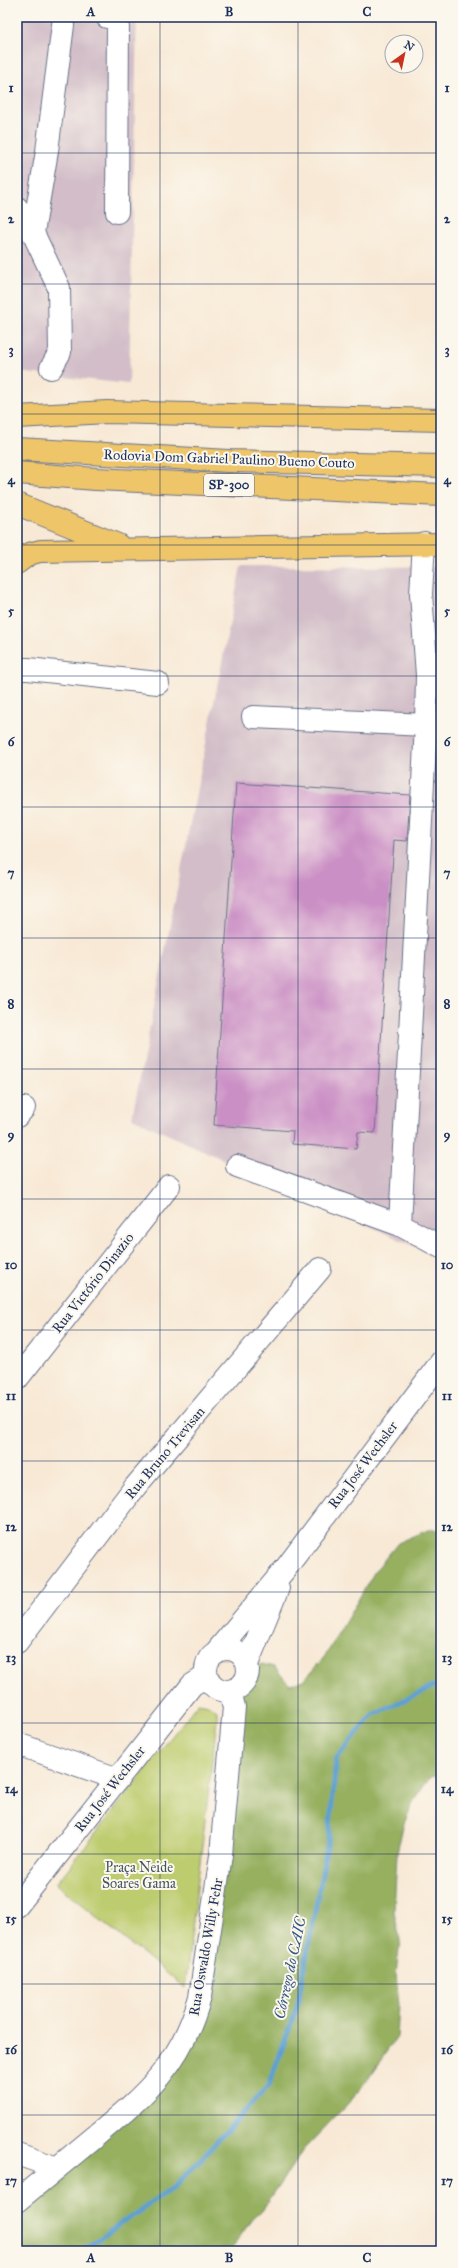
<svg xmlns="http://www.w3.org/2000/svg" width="458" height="2268" viewBox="0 0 458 2268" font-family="'IM FELL Great Primer',serif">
<rect width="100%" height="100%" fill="#fbf7ec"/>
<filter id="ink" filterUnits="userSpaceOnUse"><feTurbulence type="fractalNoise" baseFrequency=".025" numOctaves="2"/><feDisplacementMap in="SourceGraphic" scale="8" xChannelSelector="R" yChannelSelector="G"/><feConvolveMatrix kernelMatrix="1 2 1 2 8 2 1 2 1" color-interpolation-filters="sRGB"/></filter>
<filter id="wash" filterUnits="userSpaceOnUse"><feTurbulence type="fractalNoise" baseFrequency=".012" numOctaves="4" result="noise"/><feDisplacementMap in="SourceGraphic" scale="16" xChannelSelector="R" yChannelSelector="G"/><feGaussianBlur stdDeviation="0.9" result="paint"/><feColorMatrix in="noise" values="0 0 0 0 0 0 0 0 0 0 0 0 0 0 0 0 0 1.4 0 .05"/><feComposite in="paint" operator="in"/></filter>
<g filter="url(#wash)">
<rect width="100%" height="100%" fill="#f8e9d6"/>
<path fill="#d2bdc8" d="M 17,17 L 137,17 L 129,384 L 17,372 Z
M 241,566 L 441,567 L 441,1263 L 420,1249 L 132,1118 Z"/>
<path fill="#bdcc6e" stroke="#6c7e66" d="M 198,1703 L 209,1705 L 217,1710 L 217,1720 L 185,1988 L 56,1884 Z"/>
<path fill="#96b061" stroke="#587060" d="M 428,1530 L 441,1530 L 441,1774 L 430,1777 L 413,1802 L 403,1826 L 397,1853 L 394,1912 L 400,1940 L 396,1974 L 399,2006 L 397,2036 L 360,2091 L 303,2150 L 262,2210 L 252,2219 L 230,2251 L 17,2251 L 17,2209 L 71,2170 L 191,2025 L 237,1684 L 246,1671 L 262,1664 L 274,1667 L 290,1685 L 304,1680 L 326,1655 L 375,1571 L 398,1543 Z"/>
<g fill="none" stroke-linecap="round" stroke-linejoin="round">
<path stroke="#5da0d1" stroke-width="5" d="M 81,2251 L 176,2186 L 269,2085 L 297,2007 L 329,1836 L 336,1759 L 372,1715 L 441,1683"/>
</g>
<g id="blocks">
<path fill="#ca8fc5" d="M 236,783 L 410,795 L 407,841 L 394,840 L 375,1133 L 358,1132 L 356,1149 L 292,1144 L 293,1131 L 214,1125 Z"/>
</g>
</g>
<g filter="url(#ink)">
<use href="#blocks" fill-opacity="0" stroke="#687088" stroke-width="1"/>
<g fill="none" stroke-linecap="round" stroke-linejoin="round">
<g stroke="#687088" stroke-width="24">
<path id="minor" d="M 107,17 L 118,18 L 117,212
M 17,208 L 33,233 L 47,151 L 64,17
M 33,233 L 59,288 L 60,352 L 51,368
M 17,669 L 28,669 L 158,683
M 253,717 L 426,725 L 427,675 L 421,594 L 424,543
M 17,1116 L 24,1108
M 237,1166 L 400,1225 L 426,725
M 400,1225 L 441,1247
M 17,1379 L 169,1186
M 17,1642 L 135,1487 L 320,1269
M206 1670a21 21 0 1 1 42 0a21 21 0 1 1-42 0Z
M 217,1651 L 286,1568 L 441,1362
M 247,1664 L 278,1588
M 17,1744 L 118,1779
M 17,1906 L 192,1685 L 206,1676
M 17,2154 L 57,2168
M 17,2201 C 44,2179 70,2157 97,2135 C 147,2093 182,2063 200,1997 L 221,1855 L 234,1707 L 230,1691"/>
</g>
<g stroke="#687088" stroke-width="24">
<path id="major" d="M 17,417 L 107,412 L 441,420
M 17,504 L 118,545
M 17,563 L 29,554 L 40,551 L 441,544"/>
</g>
<g stroke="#687088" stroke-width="24">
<path id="highway" d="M 17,449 L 229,461 L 441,466
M 17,473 L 96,479 L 441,495"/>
</g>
<use href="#minor" stroke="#fff" stroke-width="22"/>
<use href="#major" stroke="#eec569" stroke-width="22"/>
<use href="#highway" stroke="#eec569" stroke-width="22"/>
</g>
</g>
<path fill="none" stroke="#1b2f5e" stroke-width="1" stroke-opacity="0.55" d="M 160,17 L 160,2251M 298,17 L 298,2251M 17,153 L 441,153M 17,284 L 441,284M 17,414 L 441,414M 17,545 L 441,545M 17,676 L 441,676M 17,807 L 441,807M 17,938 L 441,938M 17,1069 L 441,1069M 17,1199 L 441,1199M 17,1330 L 441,1330M 17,1461 L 441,1461M 17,1592 L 441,1592M 17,1723 L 441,1723M 17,1854 L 441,1854M 17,1984 L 441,1984M 17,2115 L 441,2115"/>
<g text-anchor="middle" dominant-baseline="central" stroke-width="4" stroke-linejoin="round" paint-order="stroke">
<rect fill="#fbf7ec" stroke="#5e6b89" stroke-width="1" x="204" y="474" width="50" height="22" rx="3"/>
<g font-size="13" font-weight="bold" fill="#1b2f5e">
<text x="229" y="485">SP-300</text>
</g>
<g font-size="14" fill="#1b2f5e" stroke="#fbf7ec">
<text transform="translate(229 459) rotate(2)">Rodovia Dom Gabriel Paulino Bueno Couto</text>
<text transform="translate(93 1283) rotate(-52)">Rua Victório Dinazio</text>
<text transform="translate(165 1453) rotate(-50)">Rua Bruno Trevisan</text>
<text transform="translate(363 1465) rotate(-53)">Rua José Wechsler</text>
<text transform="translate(110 1789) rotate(-52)">Rua José Wechsler</text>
<text transform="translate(206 1947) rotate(-80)">Rua Oswaldo Willy Fehr</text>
</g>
<g font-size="14" fill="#445662" stroke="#fbf7ec">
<text x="139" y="1867">Praça Neide<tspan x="139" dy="16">Soares Gama</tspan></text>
</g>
<g font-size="15" font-style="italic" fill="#325786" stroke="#fbf7ec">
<text transform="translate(290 1968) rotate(-78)">Córrego do CAIC</text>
</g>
</g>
<rect width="458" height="2268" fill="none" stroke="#fbf7ec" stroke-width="44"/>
<g transform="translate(404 54) rotate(33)"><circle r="19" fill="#fbf7ec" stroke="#a1a7b3"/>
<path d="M0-3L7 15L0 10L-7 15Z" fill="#c8321e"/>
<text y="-6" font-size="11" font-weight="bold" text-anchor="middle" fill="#1b2f5e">N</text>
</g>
<rect x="22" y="22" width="414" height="2224" fill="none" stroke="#1b2f5e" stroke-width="1.5"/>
<g font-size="13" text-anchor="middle" font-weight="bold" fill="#1b2f5e">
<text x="91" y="16">A</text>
<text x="229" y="16">B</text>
<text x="367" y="16">C</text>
<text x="11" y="92">1</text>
<text x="447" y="92">1</text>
<text x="11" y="223">2</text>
<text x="447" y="223">2</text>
<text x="11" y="354">3</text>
<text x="447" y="354">3</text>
<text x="11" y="484">4</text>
<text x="447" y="484">4</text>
<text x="11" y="615">5</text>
<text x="447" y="615">5</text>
<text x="11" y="746">6</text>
<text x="447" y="746">6</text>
<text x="11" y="877">7</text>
<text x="447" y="877">7</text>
<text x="11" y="1008">8</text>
<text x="447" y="1008">8</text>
<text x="11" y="1139">9</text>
<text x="447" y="1139">9</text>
<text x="11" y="1269">10</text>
<text x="447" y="1269">10</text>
<text x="11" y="1400">11</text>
<text x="447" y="1400">11</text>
<text x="11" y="1531">12</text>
<text x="447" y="1531">12</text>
<text x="11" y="1662">13</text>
<text x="447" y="1662">13</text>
<text x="11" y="1793">14</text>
<text x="447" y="1793">14</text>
<text x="11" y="1923">15</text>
<text x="447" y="1923">15</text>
<text x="11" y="2054">16</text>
<text x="447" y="2054">16</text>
<text x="11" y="2185">17</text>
<text x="447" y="2185">17</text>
<text x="91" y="2262">A</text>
<text x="229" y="2262">B</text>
<text x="367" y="2262">C</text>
</g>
</svg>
